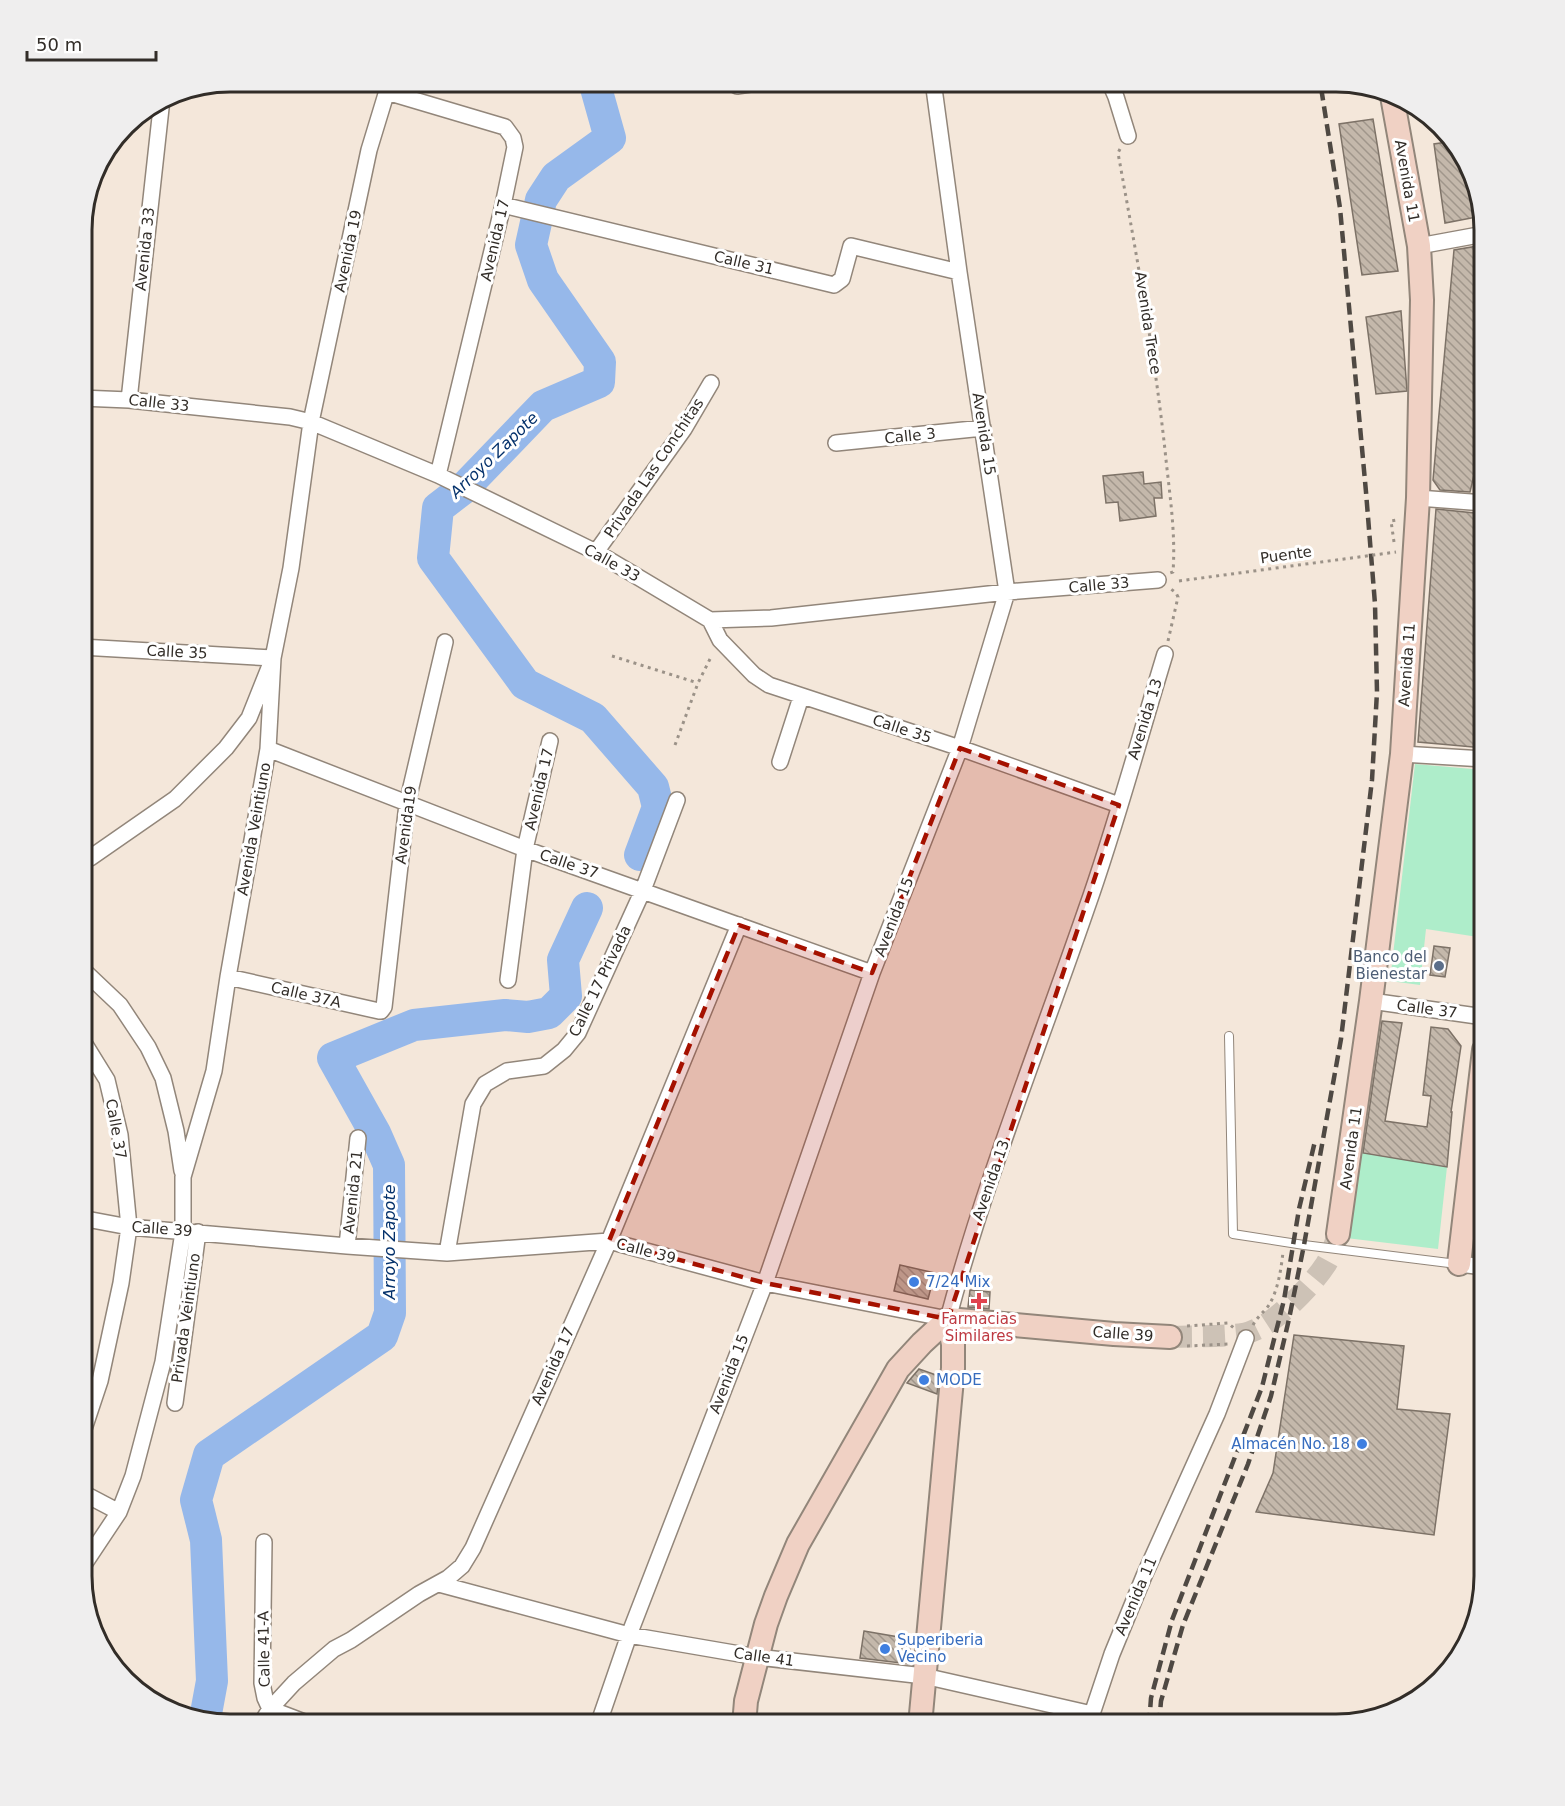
<svg xmlns="http://www.w3.org/2000/svg" width="1565" height="1806" viewBox="0 0 1565 1806" font-family="'DejaVu Sans',sans-serif">
<defs>
<pattern id="building-back-hatch" width="6" height="6" patternUnits="userSpaceOnUse" patternTransform="scale(1.5)"><rect width="6" height="6" fill="#c4b8ab"/><path d="M-1 5l2 2M0 0l6 6M5-1l2 2" fill="none" stroke="#a0968b"/></pattern>
</defs>
<rect width="100%" height="100%" fill="#f4e7da"/>
<path fill="#aeedca" d="M 1415,764 L 1484,770 L 1484,878 L 1478,937 L 1426,929 L 1420,985 L 1390,981 Z
M 1358,1152 L 1447,1167 L 1438,1249 L 1346,1238 Z"/>
<g fill="none" stroke-linecap="round" stroke-linejoin="round">
<path stroke="#96b8ea" stroke-width="32" d="M 594,81 L 610,138 L 556,177 L 541,200 L 531,245 L 543,280 L 600,362 L 599,382 L 543,406 L 464,488 L 438,508 L 433,558 L 525,684 L 593,718 L 653,787 L 658,807 L 640,855
M 205,1719 L 212,1681 L 206,1540 L 196,1500 L 209,1455 L 382,1336 L 390,1313 L 389,1165 L 375,1133 L 333,1058 L 414,1025 L 505,1015 L 528,1017 L 549,1013 L 566,996 L 563,960 L 587,908"/>
</g>
<path fill="url(#building-back-hatch)" stroke="#7d7267" stroke-width="1.5" d="M 1373,119 L 1398,271 L 1362,275 L 1339,124 Z
M 1454,141 L 1476,182 L 1482,216 L 1445,223 L 1434,144 Z
M 1484,245 L 1483,458 L 1478,458 L 1470,492 L 1440,490 L 1433,480 L 1454,250 Z
M 1401,311 L 1407,391 L 1376,394 L 1366,317 Z
M 1143,472 L 1144,484 L 1161,482 L 1162,498 L 1154,498 L 1156,516 L 1120,521 L 1118,502 L 1106,503 L 1103,476 Z
M 1436,509 L 1484,514 L 1484,748 L 1418,742 Z
M 1434,946 L 1450,948 L 1445,977 L 1430,975 Z
M 1382,1021 L 1402,1023 L 1385,1121 L 1427,1127 L 1431,1096 L 1423,1095 L 1431,1027 L 1448,1029 L 1461,1046 L 1451,1112 L 1452,1112 L 1447,1167 L 1363,1153 Z
M 900,1265 L 935,1273 L 928,1299 L 894,1291 Z
M 970,1290 L 990,1292 L 989,1309 L 968,1307 Z
M 1294,1335 L 1404,1346 L 1397,1409 L 1450,1414 L 1434,1535 L 1256,1512 L 1273,1473 Z
M 919,1369 L 939,1376 L 937,1394 L 907,1383 Z
M 864,1631 L 910,1639 L 909,1664 L 860,1658 Z"/>
<g fill="none" stroke-linecap="round" stroke-linejoin="round">
<path stroke="#cdc2b6" stroke-width="22" stroke-dasharray="22 11" stroke-linecap="butt" d="M 1170,1337 C 1193,1336 1220,1337 1243,1334 C 1271,1329 1311,1287 1326,1264 C 1332,1254 1335,1244 1338,1234"/>
<g stroke="#92867a" stroke-width="10">
<path id="lane" d="M 1229,1036 L 1233,1234 L 1304,1245 L 1457,1264"/>
</g>
<g stroke="#92867a" stroke-width="18">
<path id="street" d="M 1109,81 L 1116,97 L 1128,136
M 737,86 L 770,81
M 387,92 L 505,127 L 513,138 L 515,147 L 503,205 L 438,475
M 503,205 L 834,285 L 842,279 L 851,246 L 959,272
M 1419,246 L 1484,234
M 81,398 L 129,400 L 290,417 L 311,422 L 438,475 L 596,552 L 710,620 L 771,618 L 1007,592 L 1158,580
M 129,400 L 162,99
M 836,443 L 983,428
M 1418,498 L 1484,503
M 596,552 L 684,429 L 711,383
M 710,620 L 720,640 L 754,675 L 769,685 L 960,748 L 1119,805
M 268,749 L 525,849 L 872,973
M 1402,754 L 1484,759
M 780,762 L 801,697
M 81,860 L 90,858 L 175,799 L 226,748 L 249,718 L 273,658 L 81,647
M 81,968 L 120,1005 L 148,1047 L 163,1078 L 176,1131 L 182,1171
M 228,977 L 379,1011 L 381,1011 L 384,1007 L 407,804 L 445,642
M 508,980 L 525,849 L 550,741
M 1371,1001 L 1484,1017
M 81,1218 L 129,1227 L 347,1246 L 447,1253 L 609,1241 L 765,1283 L 948,1319 C 985,1180 1039,1046 1086,910 C 1116,826 1139,739 1165,654
M 347,1246 L 358,1138
M 447,1253 L 473,1104 L 485,1084 L 507,1071 L 544,1066 L 564,1050 L 578,1033 L 643,890 L 677,800
M 1459,1264 L 1484,1267
M 175,1403 L 198,1232
M 81,1438 L 100,1381 L 121,1283 L 129,1227 L 120,1135 L 107,1080 L 81,1038
M 81,1492 L 119,1512
M 264,1542 L 262,1683 L 265,1698 L 270,1709 L 312,1725
M 81,1569 L 119,1512 L 133,1476 L 163,1362 L 183,1232 L 183,1177 L 214,1071 L 228,977 L 268,749 L 273,658 L 291,568 L 311,422 L 369,150 L 390,81
M 439,1584 L 629,1635 L 757,1657 L 924,1676 L 1092,1714
M 260,1725 L 270,1709 L 294,1683 L 334,1649 L 351,1640 L 419,1594 L 448,1578 L 462,1566 L 473,1548 L 609,1241 L 739,925
M 598,1725 L 629,1635 L 765,1283 L 872,973 L 960,748 L 1007,592 L 959,272 L 933,81
M 1091,1725 L 1092,1714 L 1112,1654 L 1144,1576 L 1217,1414 L 1246,1338"/>
</g>
<g stroke="#92867a" stroke-width="26">
<path id="secondary" d="M 1338,1234 L 1371,1001 L 1402,754 L 1418,498 L 1422,300 L 1419,246 L 1392,96
M 1459,1264 L 1484,1050
M 948,1319 L 1114,1334 L 1170,1337
M 744,1725 L 746,1701 L 766,1624 L 776,1596 L 798,1544 L 898,1369 L 922,1343 L 948,1319
M 920,1725 L 953,1368 L 953,1344 L 948,1319"/>
</g>
<path stroke="#9b9288" stroke-width="3" stroke-dasharray="3 4.5" stroke-linecap="butt" d="M 1120,149 L 1118,153 C 1136,252 1154,350 1165,450 C 1169,491 1176,531 1173,572 L 1170,573
M 1394,542 L 1391,521 L 1397,520
M 1168,641 L 1178,597 L 1176,593 L 1171,589
M 612,656 L 698,683
M 675,745 L 698,683 L 712,655
M 1253,1325 C 1257,1317 1264,1312 1269,1305 C 1278,1290 1281,1270 1283,1252
M 1187,1326 L 1228,1323 L 1235,1329
M 1187,1346 L 1228,1344"/>
<use href="#lane" stroke="#fff" stroke-width="8"/>
<use href="#street" stroke="#fff" stroke-width="15"/>
<use href="#secondary" stroke="#f0d1c4" stroke-width="22"/>
<path stroke="#4f4943" stroke-width="4.5" stroke-dasharray="12 6" stroke-linecap="butt" d="M 1149,1725 L 1151,1698 L 1172,1620 L 1262,1387 L 1284,1300 L 1299,1209 L 1315,1141
M 1159,1725 L 1161,1701 L 1183,1625 L 1248,1464 L 1271,1396 L 1289,1319 L 1304,1245 L 1341,1039 L 1372,780 L 1377,692 L 1375,604 L 1366,492 L 1340,208 L 1320,81"/>
<path stroke="#9b9288" stroke-width="3" stroke-dasharray="3 4.5" stroke-linecap="butt" d="M 1179,581 L 1396,552"/>
</g>
<path fill="#a51100" fill-opacity="0.2" stroke="#a51100" stroke-width="4.5" stroke-dasharray="12 8" stroke-linejoin="round" d="M 960,748 L 1119,805 L 948,1319 L 765,1283 L 609,1241 L 739,925 L 872,973 Z"/>
<circle fill="#5c6f8a" stroke="#fff" stroke-width="2" cx="1439" cy="966" r="6"/>
<g fill="#3f7fe0" stroke="#fff" stroke-width="2">
<circle cx="914" cy="1282" r="6"/>
<circle cx="924" cy="1380" r="6"/>
<circle cx="1362" cy="1444" r="6"/>
<circle cx="885" cy="1649" r="6"/>
</g>
<path fill="#e0444e" stroke="#fff" stroke-width="2" d="M976 1292h6v6h6v6h-6v6h-6v-6h-6v-6h6z"/>
<g text-anchor="middle" dominant-baseline="central" stroke-width="6" stroke-linejoin="round" paint-order="stroke">
<g font-size="15" fill="#322d28" stroke="#fff">
<text transform="translate(1407 181) rotate(80)">Avenida 11</text>
<text transform="translate(495 240) rotate(-77)">Avenida 17</text>
<text transform="translate(145 249) rotate(-84)">Avenida 33</text>
<text transform="translate(348 251) rotate(-78)">Avenida 19</text>
<text transform="translate(744 263) rotate(13)">Calle 31</text>
<text transform="translate(1148 323) rotate(81)">Avenida Trece</text>
<text transform="translate(159 403) rotate(6)">Calle 33</text>
<text transform="translate(984 434) rotate(81)">Avenida 15</text>
<text transform="translate(910 436) rotate(-6)">Calle 3</text>
<text transform="translate(654 468) rotate(-56)">Privada Las Conchitas</text>
<text transform="translate(1286 555) rotate(-8)">Puente</text>
<text transform="translate(612 563) rotate(29)">Calle 33</text>
<text transform="translate(1099 585) rotate(-5)">Calle 33</text>
<text transform="translate(177 652) rotate(3)">Calle 35</text>
<text transform="translate(1407 665) rotate(-86)">Avenida 11</text>
<text transform="translate(1145 719) rotate(-73)">Avenida 13</text>
<text transform="translate(902 729) rotate(18)">Calle 35</text>
<text transform="translate(539 789) rotate(-77)">Avenida 17</text>
<text transform="translate(406 825) rotate(-82)">Avenida19</text>
<text transform="translate(254 829) rotate(-80)">Avenida Veintiuno</text>
<text transform="translate(569 864) rotate(19)">Calle 37</text>
<text transform="translate(894 917) rotate(-69)">Avenida 15</text>
<text transform="translate(600 981) rotate(-64)">Calle 17 Privada</text>
<text transform="translate(306 995) rotate(13)">Calle 37A</text>
<text transform="translate(1427 1009) rotate(8)">Calle 37</text>
<text transform="translate(116 1129) rotate(80)">Calle 37</text>
<text transform="translate(1351 1148) rotate(-82)">Avenida 11</text>
<text transform="translate(991 1180) rotate(-71)">Avenida 13</text>
<text transform="translate(353 1192) rotate(-84)">Avenida 21</text>
<text transform="translate(162 1229) rotate(4)">Calle 39</text>
<text transform="translate(646 1251) rotate(15)">Calle 39</text>
<text transform="translate(186 1318) rotate(-82)">Privada Veintiuno</text>
<text transform="translate(1123 1334) rotate(4)">Calle 39</text>
<text transform="translate(553 1366) rotate(-66)">Avenida 17</text>
<text transform="translate(729 1374) rotate(-69)">Avenida 15</text>
<text transform="translate(1136 1596) rotate(-67)">Avenida 11</text>
<text transform="translate(264 1649) rotate(-91)">Calle 41-A</text>
<text transform="translate(764 1657) rotate(8)">Calle 41</text>
</g>
<g font-size="15" fill="#4e5e75" stroke="#fff" text-anchor="end">
<text x="1427" y="957">Banco del<tspan x="1427" dy="17">Bienestar</tspan></text>
</g>
<g font-size="15" fill="#366cbe" stroke="#fff" text-anchor="start">
<text x="926" y="1282">7/24 Mix</text>
<text x="936" y="1380">MODE</text>
<text x="1350" y="1444" text-anchor="end">Almacén No. 18</text>
<text x="897" y="1640">Superiberia<tspan x="897" dy="17">Vecino</tspan></text>
</g>
<g font-size="15" fill="#be3a42" stroke="#fff">
<text x="979" y="1319">Farmacias<tspan x="979" dy="17">Similares</tspan></text>
</g>
<g font-size="16" font-style="italic" fill="#04316b" stroke="#fff">
<text transform="translate(494 455) rotate(-44)">Arroyo Zapote</text>
<text transform="translate(389 1242) rotate(-90)">Arroyo Zapote</text>
</g>
</g>
<path d="M0 0H1565V1806H0ZM230 92H1336A138 138 0 0 1 1474 230V1576A138 138 0 0 1 1336 1714H230A138 138 0 0 1 92 1576V230A138 138 0 0 1 230 92Z" fill="#efeeee" fill-rule="evenodd"/>
<path fill="none" stroke="#322d28" stroke-width="3" d="M230 92H1336A138 138 0 0 1 1474 230V1576A138 138 0 0 1 1336 1714H230A138 138 0 0 1 92 1576V230A138 138 0 0 1 230 92Z"/>
<path d="M27 51v9h129v-9" fill="none" stroke="#322d28" stroke-width="3"/>
<text x="36" y="51" font-size="18" fill="#322d28" stroke="#ffffff" stroke-width="4.5" paint-order="stroke">50 m</text>
</svg>
